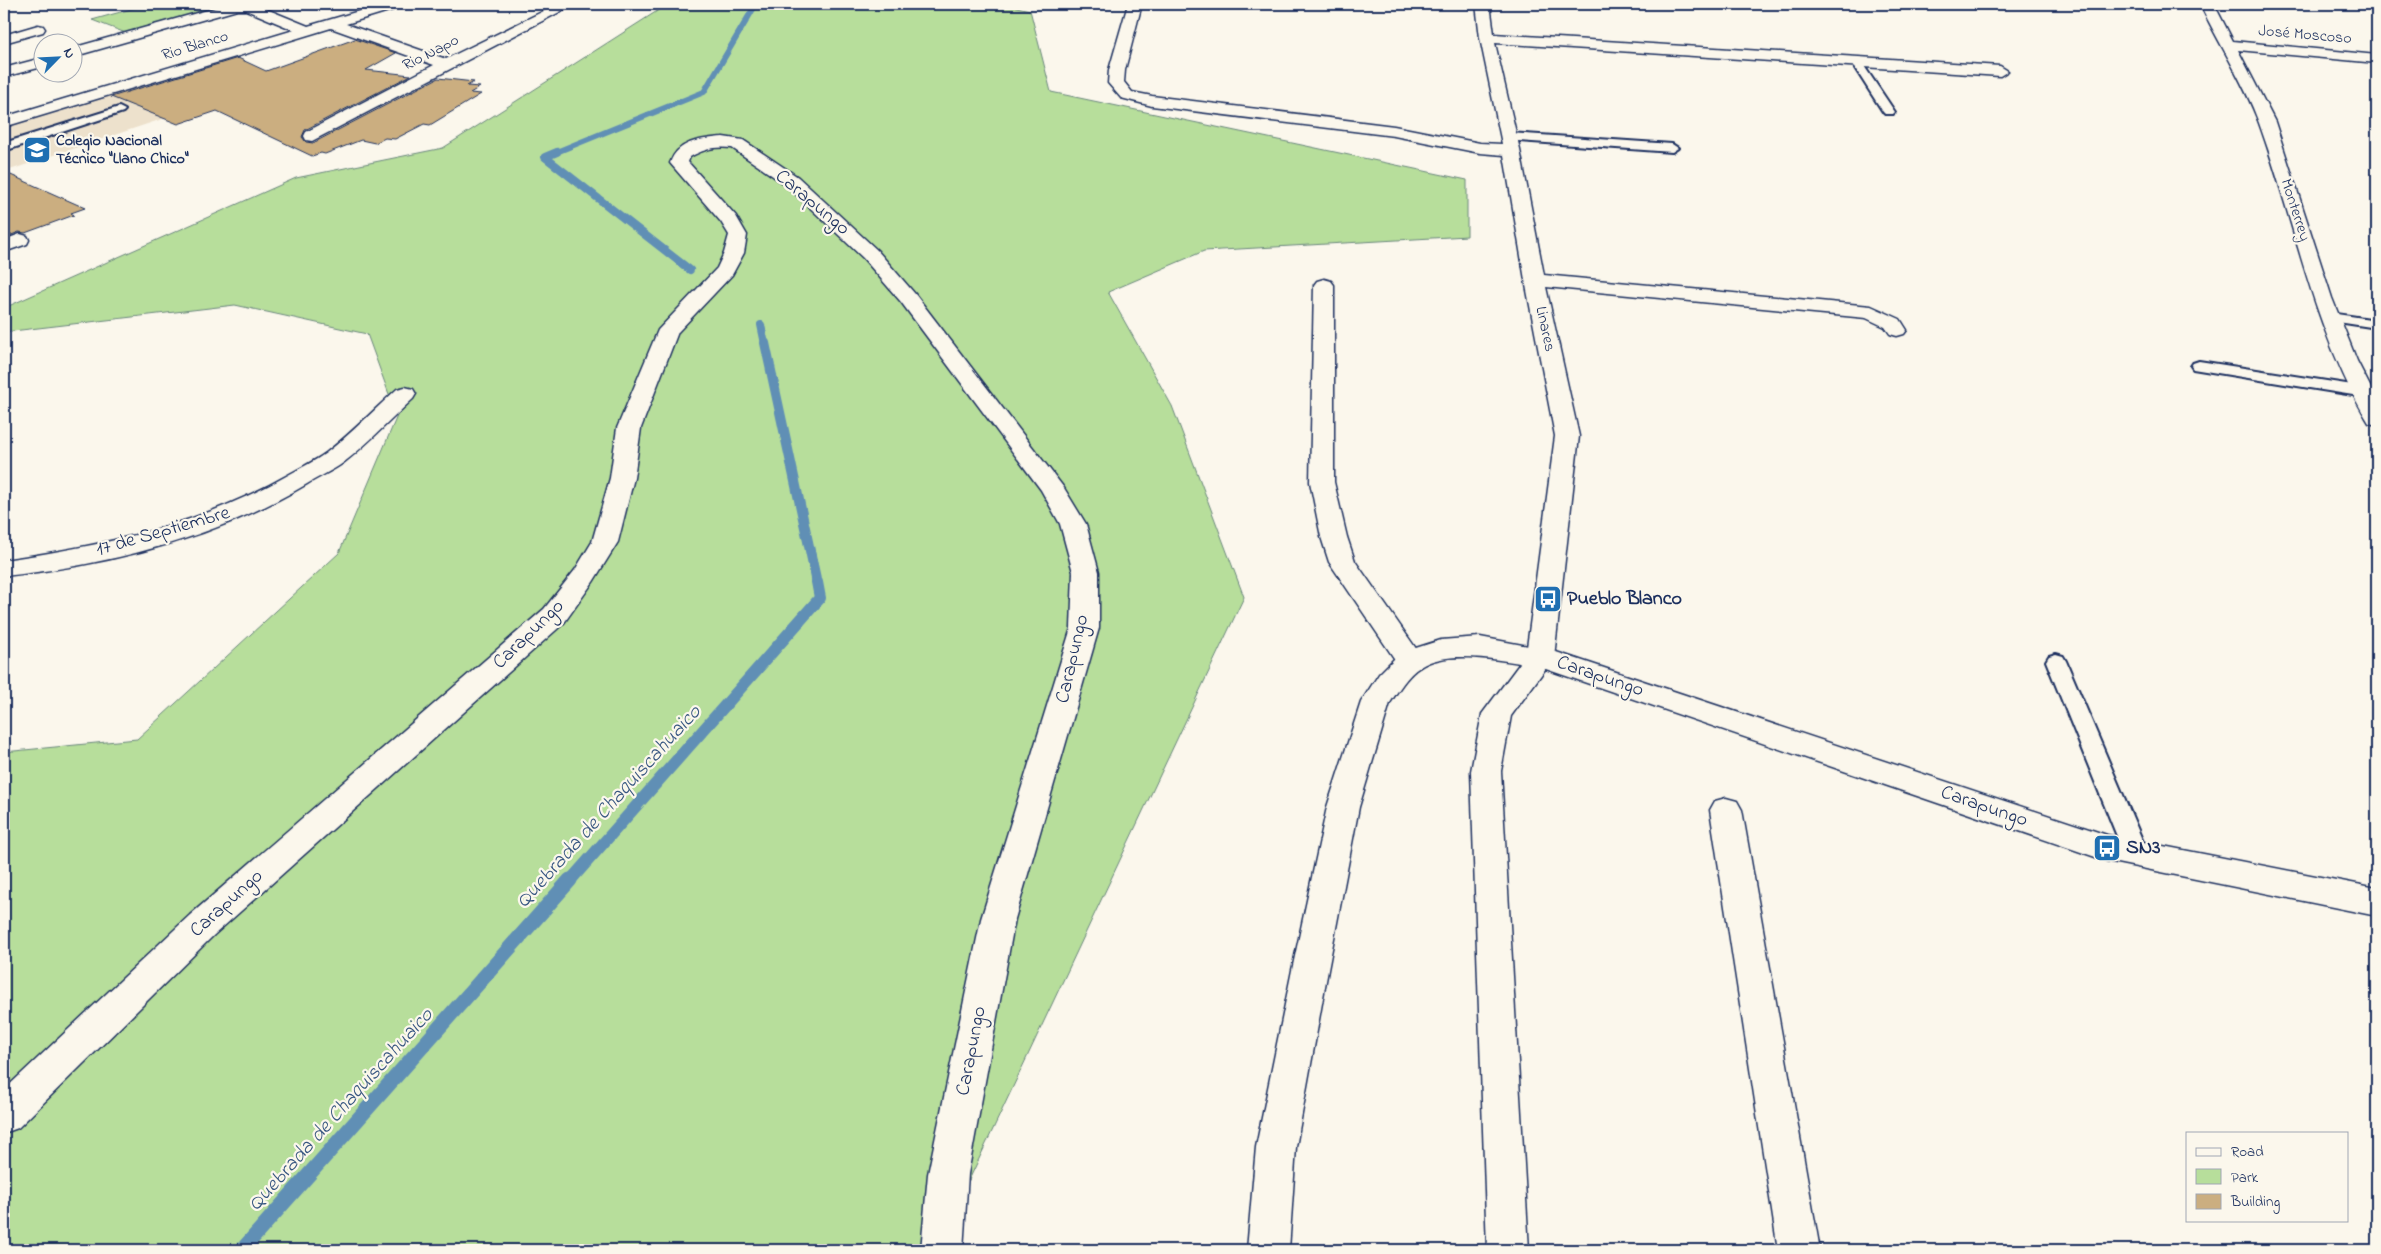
<svg xmlns="http://www.w3.org/2000/svg" width="2381" height="1254" viewBox="0 0 2381 1254" font-family="'Indie Flower',sans-serif">
<rect width="100%" height="100%" fill="#fbf7ec"/>
<filter id="ink" filterUnits="userSpaceOnUse"><feTurbulence type="fractalNoise" baseFrequency=".02" numOctaves="2"/><feDisplacementMap in="SourceGraphic" scale="10" xChannelSelector="R" yChannelSelector="G"/><feConvolveMatrix kernelMatrix="1 2 1 2 8 2 1 2 1" color-interpolation-filters="sRGB"/></filter>
<g filter="url(#ink)">
<path fill="#ede1cc" d="M 138,85 L 201,106 L 4,172 L 4,127 Z"/>
<path fill="#b7de9b" stroke="#69867c" d="M 149,4 L 238,4 L 131,35 L 92,20 Z
M 873,4 L 1003,4 L 1030,10 L 1051,92 L 1467,180 L 1467,236 L 1204,251 L 1108,292 L 1172,406 L 1244,597 L 936,1250 L 4,1250 L 4,752 L 137,739 L 339,553 L 397,416 L 367,334 L 235,305 L 4,332 L 4,308 L 296,178 L 443,148 L 665,6 L 838,7 Z"/>
<g fill="none" stroke-linecap="round" stroke-linejoin="round">
<path stroke="#608fb5" stroke-width="6" d="M 554,153 L 704,92 L 756,4"/>
<path stroke="#608fb5" stroke-width="8" d="M 557,152 L 545,157 L 690,270
M 761,325 L 765,344"/>
<path stroke="#608fb5" stroke-width="10" d="M 765,343 L 817,583"/>
<path stroke="#608fb5" stroke-width="12" d="M 569,882 L 820,598 L 817,582"/>
<path stroke="#608fb5" stroke-width="15" d="M 242,1250 L 570,880"/>
</g>
<path fill="#cbae80" stroke="#1b2f5e" d="M 355,39 L 396,53 L 366,70 L 411,75 L 305,130 L 302,137 L 306,142 L 313,143 L 438,78 L 474,82 L 467,86 L 480,87 L 470,93 L 481,94 L 430,125 L 424,124 L 395,139 L 385,138 L 375,143 L 361,140 L 325,154 L 321,153 L 312,156 L 217,111 L 178,124 L 111,97 L 238,58 L 266,71 Z
M 4,172 L 85,208 L 71,213 L 74,215 L 25,233 L 19,232 L 4,238 Z"/>
<g fill="none" stroke-linecap="round" stroke-linejoin="round">
<g stroke="#1b2f5e" stroke-width="4">
<path id="lane" d="M 1856,59 L 1860,60 L 1895,112 L 1893,114 L 1885,114 L 1883,112 L 1851,62 Z
M 119,107 L 125,110 L 123,112 L 4,151 L 4,143 Z
M 1509,133 L 1672,144 L 1678,148 L 1672,152 L 1505,140 L 1503,137 L 1505,134 Z
M 2330,313 L 2377,320 L 2377,328 L 2325,320 L 2323,317 Z
M 2199,361 L 2359,386 L 2367,391 L 2359,396 L 2193,369 L 2191,366 L 2193,363 Z
M 2056,654 L 2063,656 L 2066,661 L 2149,856 L 2145,863 L 2137,866 L 2129,863 L 2125,856 L 2046,661 L 2049,656 Z"/>
</g>
<g stroke="#1b2f5e" stroke-width="3">
<path id="street" d="M 229,4 L 254,4 L 308,26 L 383,4 L 404,4 L 402,7 L 346,24 L 446,59 L 558,4 L 575,4 L 312,141 L 306,140 L 304,136 L 306,132 L 434,65 L 331,28 L 4,127 L 4,117 L 294,30 L 246,10 L 237,10 L 72,57 L 72,48 Z
M 1128,4 L 1142,4 L 1125,70 L 1124,82 L 1132,92 L 1152,96 L 1394,126 L 1480,143 L 1502,144 L 1480,38 L 1476,4 L 1490,4 L 1494,34 L 2000,66 L 2008,71 L 2000,76 L 1495,43 L 1520,150 L 1544,275 L 1871,306 L 1900,319 L 1907,330 L 1904,334 L 1897,336 L 1890,334 L 1885,327 L 1866,318 L 1546,287 L 1579,436 L 1554,657 L 1511,716 L 1501,771 L 1529,1250 L 1487,1250 L 1471,771 L 1482,714 L 1526,655 L 1555,436 L 1525,280 L 1504,155 L 1480,153 L 1394,136 L 1152,106 L 1121,98 L 1108,83 L 1109,70 Z
M 2200,4 L 2214,4 L 2233,41 L 2377,55 L 2377,63 L 2238,50 L 2275,122 L 2332,298 L 2357,361 L 2377,400 L 2377,425 L 2369,423 L 2366,418 C 2312,326 2295,222 2259,123 C 2244,82 2219,44 2200,4 Z
M 38,25 L 43,26 L 45,29 L 43,32 L 4,43 L 4,35 Z
M 42,58 L 42,67 L 4,77 L 4,68 Z
M 20,234 L 27,236 L 29,240 L 27,244 L 4,252 L 4,240 Z
M 1324,279 L 1331,281 L 1334,285 L 1334,482 L 1347,537 L 1355,561 L 1424,660 L 1420,667 L 1410,670 L 1400,667 L 1329,562 L 1321,537 L 1310,482 L 1314,285 L 1317,281 Z
M 405,387 L 413,389 L 416,394 L 413,399 C 390,420 368,444 343,463 C 332,471 318,477 307,484 C 216,538 108,565 4,576 L 4,560 C 106,545 199,526 290,474 C 302,467 315,461 326,453 C 351,434 374,410 397,389 Z
M 1726,798 L 1737,801 L 1742,810 L 1820,1250 L 1778,1250 L 1710,810 L 1715,801 Z"/>
</g>
<g stroke="#1b2f5e" stroke-width="3">
<path id="secondary" d="M 723,137 L 743,140 L 798,177 L 877,250 L 915,294 L 1064,488 L 1086,524 L 1099,572 L 1099,628 L 1015,919 L 968,1174 L 963,1250 L 921,1250 L 928,1174 L 981,919 L 1071,628 L 1073,572 L 1060,524 L 1041,490 L 901,302 L 863,258 L 786,185 L 732,148 C 716,146 704,149 690,157 L 688,162 L 736,216 L 747,235 L 744,253 L 732,275 L 678,332 L 641,428 L 634,478 L 618,542 L 593,582 L 564,623 L 214,935 L 18,1128 L 4,1133 L 4,1090 L 190,915 L 544,609 L 575,570 L 592,542 L 610,478 L 617,428 L 658,330 L 717,268 L 724,253 L 729,235 L 721,222 L 670,163 C 678,140 702,139 723,137 Z
M 1480,637 L 1550,650 L 2107,835 L 2377,888 L 2377,916 L 2107,861 L 1537,666 C 1505,661 1448,648 1420,667 C 1407,675 1398,691 1390,703 L 1359,807 L 1328,970 L 1296,1147 L 1289,1250 L 1247,1250 L 1256,1147 L 1292,970 L 1327,807 L 1361,702 L 1379,674 L 1400,653 L 1441,640 Z"/>
</g>
<use href="#lane" fill="#fbf7ec" fill-rule="evenodd"/>
<use href="#street" fill="#fbf7ec" fill-rule="evenodd"/>
<use href="#secondary" fill="#fbf7ec" fill-rule="evenodd"/>
</g>
</g>
<defs>
<g id="school-square" transform="scale(1.4375)"><rect x="-9" y="-9" width="18" height="18" rx="4" fill="#1f6fb2" stroke="#fbf7ec"/><path d="M0-5L7-2L0 1L-7-2ZM-4 1L0 2.5L4 1V4Q0 6-4 4Z" fill="#fff"/></g>
<g id="bus-square" transform="scale(1.4375)"><rect x="-9" y="-9" width="18" height="18" rx="4" fill="#1f6fb2" stroke="#fbf7ec"/><path d="M-5-6H5V4H4V6H2V4H-2V6H-4V4H-5ZM-3.5-4V0h7V-4ZM-3.5 1.2v1.5H-2V1.2ZM2 1.2v1.5H3.5V1.2Z" fill="#fff"/></g>
</defs>
<g fill-rule="evenodd">
<use href="#school-square" x="37" y="150"/>
<use href="#bus-square" x="1548" y="599"/>
<use href="#bus-square" x="2107" y="848"/>
</g>
<g text-anchor="middle" dominant-baseline="central" stroke-width="4.5" stroke-linejoin="round" paint-order="stroke">
<g font-size="16" fill="#1b2f5e" stroke="#fbf7ec">
<text transform="translate(2305 35) rotate(5)">José Moscoso</text>
<text transform="translate(195 46) rotate(-17)">Rio Blanco</text>
<text transform="translate(431 53) rotate(-27)">Rio Napo</text>
<text transform="translate(2295 210) rotate(72)">Monterrey</text>
<text transform="translate(1545 329) rotate(78)">Linares</text>
</g>
<g font-size="16" font-weight="bold" fill="#1b2f5e" stroke="#fbf7ec" text-anchor="start">
<text x="56" y="141">Colegio Nacional<tspan x="56" dy="18">Técnico "Llano Chico"</tspan></text>
</g>
<g font-size="20" fill="#1b2f5e" stroke="#fbf7ec">
<text transform="translate(812 203) rotate(40)">Carapungo</text>
<text transform="translate(163 532) rotate(-16)">17 de Septiembre</text>
<text transform="translate(529 635) rotate(-44)">Carapungo</text>
<text transform="translate(1073 659) rotate(-77)">Carapungo</text>
<text transform="translate(1600 677) rotate(19)">Carapungo</text>
<text transform="translate(1984 807) rotate(19)">Carapungo</text>
<text transform="translate(227 904) rotate(-42)">Carapungo</text>
<text transform="translate(972 1051) rotate(-79)">Carapungo</text>
</g>
<g font-size="20" font-weight="bold" fill="#1b2f5e" stroke="#fbf7ec" text-anchor="start">
<text x="1567" y="599">Pueblo Blanco</text>
<text x="2126" y="848">SN3</text>
</g>
<g font-size="21" font-style="italic" fill="#385782" stroke="#fbf7ec">
<text transform="translate(609 807) rotate(-48)">Quebrada de Chaquiscahuaico</text>
<text transform="translate(341 1110) rotate(-48)">Quebrada de Chaquiscahuaico</text>
</g>
</g>
<rect width="2381" height="1254" fill="none" stroke="#fbf7ec" stroke-width="20"/>
<rect x="10" y="10" width="2361" height="1234" fill="none" stroke="#1b2f5e" stroke-width="2" filter="url(#ink)"/>
<rect x="2186" y="1132" width="162" height="90" fill="#fbf7ec" stroke="#a1a7b3"/>
<rect x="2196" y="1148" width="25" height="8" fill="#fbf7ec" stroke="#a1a7b3"/>
<text x="2231" y="1156" font-size="15" fill="#1b2f5e">Road</text>
<rect x="2196" y="1169" width="25" height="15" fill="#b7de9b" stroke="#a1a7b3"/>
<text x="2231" y="1182" font-size="15" fill="#1b2f5e">Park</text>
<rect x="2196" y="1194" width="25" height="15" fill="#cbae80" stroke="#a1a7b3"/>
<text x="2231" y="1206" font-size="15" fill="#1b2f5e">Building</text>
<g transform="translate(58 58) rotate(66)"><circle r="24" fill="#fbf7ec" stroke="#a1a7b3"/>
<path d="M0-4L9 19L0 12L-9 19Z" fill="#1f6fb2"/>
<text y="-8" font-size="14" font-weight="bold" text-anchor="middle" fill="#1b2f5e">N</text>
</g>
</svg>
